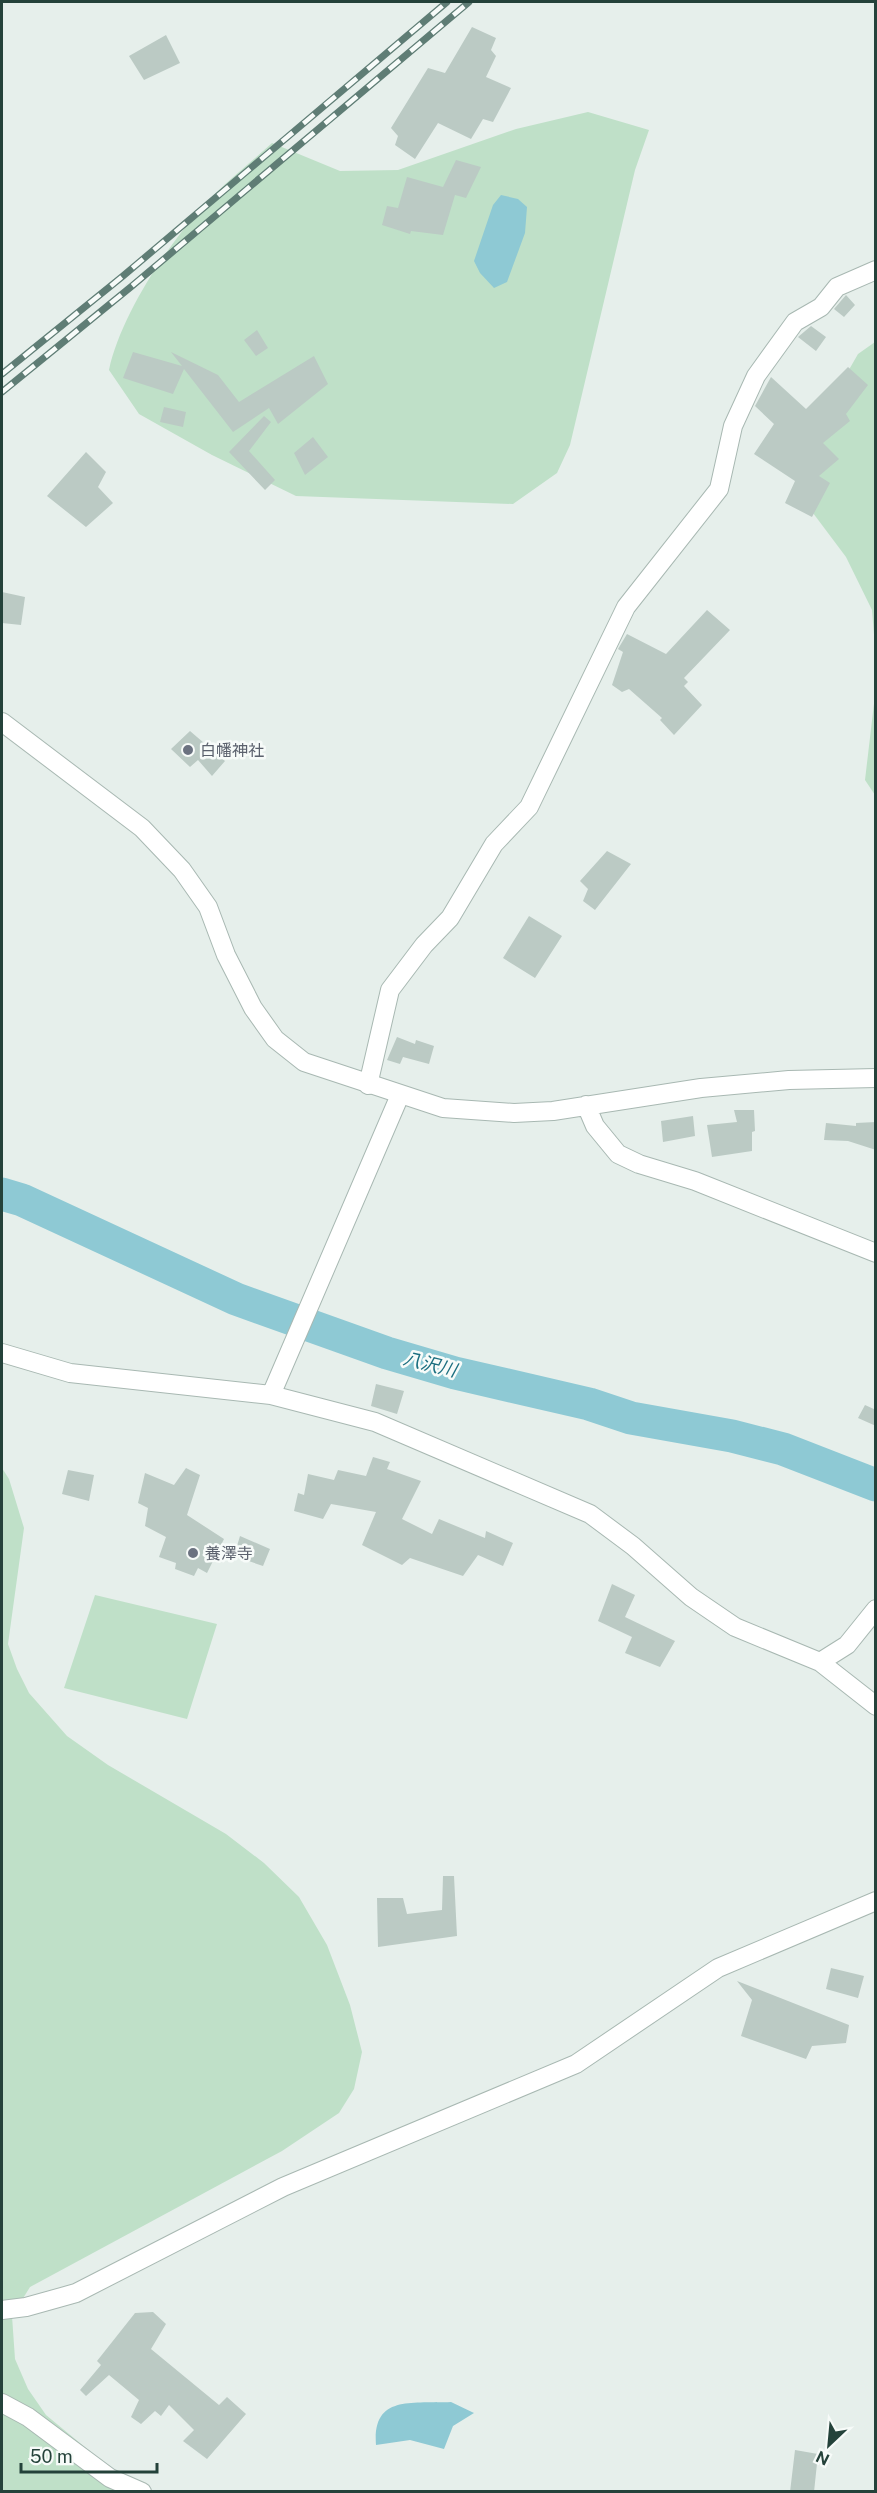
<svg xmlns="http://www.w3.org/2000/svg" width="877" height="2493" viewBox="0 0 877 2493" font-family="'Public Sans','Noto Sans JP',sans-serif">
<rect width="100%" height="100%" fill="#e6efeb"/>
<path fill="#bfe0c8" d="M 588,112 L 649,130 L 635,170 L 570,445 L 557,473 L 513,504 L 296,496 L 212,455 L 139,414 L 109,370 C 120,318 163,252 198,212 C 219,187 248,165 272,143 L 340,171 L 398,170 L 516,129 Z
M 875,342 L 875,647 L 872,610 L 846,557 L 804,501 L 819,422 L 858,354 Z
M 875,695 L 875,795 L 865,780 Z
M 2,1468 L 9,1479 L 24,1528 L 8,1644 L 17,1669 L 29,1693 L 67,1736 L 108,1765 L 226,1834 L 264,1863 L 299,1897 L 327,1945 L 350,2005 L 362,2052 L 354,2089 L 339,2113 L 282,2151 L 30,2287 L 12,2316 L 15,2359 L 28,2389 L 46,2415 L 138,2491 L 2,2491 Z
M 95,1595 L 217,1624 L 187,1719 L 64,1688 Z"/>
<path fill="#8ec9d4" d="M 501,195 L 518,199 L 527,207 L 525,233 L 507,282 L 494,288 L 480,273 L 474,261 L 493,205 Z
M 451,2402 L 474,2413 L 453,2426 L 444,2449 L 410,2440 L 376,2445 C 372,2394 413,2404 451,2402 Z"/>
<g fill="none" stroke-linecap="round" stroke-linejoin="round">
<path stroke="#8ec9d4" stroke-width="33" d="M 2,1194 L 22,1200 L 236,1299 L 387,1353 L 455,1373 L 589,1404 L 631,1418 L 732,1436 L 783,1449 L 876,1485"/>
</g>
<path fill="#bbcac4" d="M 472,27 L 496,38 L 491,50 L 496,56 L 486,77 L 511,88 L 493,122 L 483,119 L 471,139 L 438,123 L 415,159 L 395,145 L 398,136 L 391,128 L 428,68 L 445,73 Z
M 166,35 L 180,63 L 144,80 L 129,56 Z
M 456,160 L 481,167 L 466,198 L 455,195 L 443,235 L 411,231 L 410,234 L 382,225 L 387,206 L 398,208 L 407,177 L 443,187 Z
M 846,295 L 855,305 L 844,317 L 834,309 Z
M 811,326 L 826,337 L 816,351 L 798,337 Z
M 257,330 L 268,348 L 256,356 L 244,340 Z
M 133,352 L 182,366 L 171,352 L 218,375 L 239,402 L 314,356 L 328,384 L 278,424 L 269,408 L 233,432 L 184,369 L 173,394 L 123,378 Z
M 848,367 L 868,385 L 846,414 L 850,421 L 823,443 L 839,459 L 819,476 L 830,483 L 812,517 L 785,503 L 795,481 L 754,454 L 774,424 L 755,406 L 771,377 L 806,409 Z
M 164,407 L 186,412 L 183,427 L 160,422 Z
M 264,416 L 271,422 L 249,451 L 275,480 L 265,490 L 229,452 Z
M 313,437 L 328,457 L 305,475 L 294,453 Z
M 86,452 L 106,472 L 98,487 L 113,503 L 86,527 L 47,496 Z
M 2,592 L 25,597 L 21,625 L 2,623 Z
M 707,610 L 730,630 L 684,678 L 688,682 L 684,686 L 702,705 L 674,735 L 660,720 L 662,718 L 629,689 L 622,692 L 612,685 L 623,652 L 618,649 L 627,634 L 666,654 Z
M 190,731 L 225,761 L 212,776 L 198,760 L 190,767 L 171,749 Z
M 607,851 L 631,864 L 595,910 L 583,901 L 588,889 L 580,881 Z
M 529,916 L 562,936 L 535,978 L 503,958 Z
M 397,1037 L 415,1044 L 416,1040 L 434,1046 L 429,1064 L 403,1057 L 400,1064 L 387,1060 Z
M 734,1110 L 754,1110 L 755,1131 L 752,1132 L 752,1151 L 712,1157 L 707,1125 L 737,1122 Z
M 693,1116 L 695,1136 L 663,1142 L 661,1121 Z
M 876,1122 L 876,1150 L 848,1141 L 824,1140 L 826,1123 L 856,1126 L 856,1123 Z
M 376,1384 L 404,1391 L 397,1414 L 371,1406 Z
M 865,1405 L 876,1410 L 876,1426 L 858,1418 Z
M 373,1457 L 390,1462 L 387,1469 L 421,1481 L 402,1519 L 432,1534 L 439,1519 L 485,1538 L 486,1531 L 513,1543 L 503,1566 L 478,1555 L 463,1576 L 410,1558 L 402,1565 L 362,1545 L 376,1512 L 331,1504 L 323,1519 L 294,1511 L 298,1493 L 304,1495 L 308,1474 L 334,1480 L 338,1470 L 366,1476 Z
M 186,1468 L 200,1475 L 187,1515 L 224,1539 L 207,1573 L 198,1568 L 194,1576 L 175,1569 L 176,1563 L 159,1557 L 166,1537 L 145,1526 L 148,1508 L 138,1503 L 145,1473 L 174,1485 Z
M 68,1470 L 94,1475 L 89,1501 L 62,1494 Z
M 240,1536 L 270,1549 L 263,1566 L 234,1556 Z
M 612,1584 L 635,1595 L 625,1617 L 675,1641 L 660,1667 L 625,1653 L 632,1637 L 598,1621 Z
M 443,1876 L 454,1876 L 457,1936 L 378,1947 L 377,1898 L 403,1898 L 407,1914 L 442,1910 Z
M 831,1968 L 864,1976 L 858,1998 L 826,1989 Z
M 737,1981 L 849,2025 L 846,2043 L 812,2046 L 806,2059 L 741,2036 L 752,2000 Z
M 153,2312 L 166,2324 L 151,2349 L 219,2405 L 227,2397 L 246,2414 L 207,2459 L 183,2441 L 194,2430 L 169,2405 L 161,2416 L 155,2411 L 141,2424 L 131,2417 L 139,2400 L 109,2375 L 86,2396 L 80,2390 L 101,2365 L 97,2361 L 135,2313 Z
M 795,2450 L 818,2454 L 814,2492 L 790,2492 Z"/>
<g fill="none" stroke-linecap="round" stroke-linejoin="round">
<g stroke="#a8b8b2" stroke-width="20">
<path id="minor" d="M 368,1085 L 390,990 L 424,945 L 450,918 L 494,844 L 529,807 L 626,607 L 719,489 L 733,426 L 756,376 L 795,322 L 821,307 L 837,287 L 876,270
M 2,1353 L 70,1373 L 271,1395 L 375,1422 L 590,1514 L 633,1546 L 691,1597 L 735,1627 L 820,1662 L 876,1706
M 271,1395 L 400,1095
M 820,1662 L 847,1645 L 876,1609
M 2,2310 L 26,2307 L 76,2293 L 283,2187 L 576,2064 L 718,1968 L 876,1901
M 2,2403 L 28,2417 L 110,2478 L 142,2492"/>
</g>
<g stroke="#a8b8b2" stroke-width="20">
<path id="tertiary" d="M 2,722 L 142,828 L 182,870 L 208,907 L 226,955 L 253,1008 L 275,1039 L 304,1062 L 443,1108 L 514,1113 L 553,1111 L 701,1088 L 789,1080 L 876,1078
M 586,1105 L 595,1126 L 618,1154 L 639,1164 L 695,1181 L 876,1253"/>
</g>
<use href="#minor" stroke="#fff" stroke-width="18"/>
<use href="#tertiary" stroke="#fff" stroke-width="18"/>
<g stroke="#5f7d75" stroke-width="7">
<path id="rail" d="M 2,374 L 123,276 L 447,2
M 2,392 L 132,286 L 469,2"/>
</g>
<use href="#rail" stroke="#f7fbf9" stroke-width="4.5" stroke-dasharray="14" stroke-linecap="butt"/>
</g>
<g fill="#6b7280" stroke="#f7fbf9" stroke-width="2">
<circle cx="188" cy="750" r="6"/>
<circle cx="193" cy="1553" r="6"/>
</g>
<g text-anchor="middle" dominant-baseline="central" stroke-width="5" stroke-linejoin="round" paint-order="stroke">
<g font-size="16" fill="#5b616d" stroke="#f7fbf9" text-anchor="start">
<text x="200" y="750">白幡神社</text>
<text x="205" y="1553">養澤寺</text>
</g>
<g font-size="18" font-style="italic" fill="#1c6f80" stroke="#f7fbf9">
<text transform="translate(430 1364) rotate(14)">八沢川</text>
</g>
</g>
<rect width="877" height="2493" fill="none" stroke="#24423a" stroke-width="6"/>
<g transform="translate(829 2445) rotate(206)" stroke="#f7fbf9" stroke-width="4.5" paint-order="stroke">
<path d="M0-4.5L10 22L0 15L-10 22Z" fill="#24423a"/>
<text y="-9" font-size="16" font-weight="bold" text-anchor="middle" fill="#24423a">N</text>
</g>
<path d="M21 2463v9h136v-9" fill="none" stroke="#24423a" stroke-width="3"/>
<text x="30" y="2463" font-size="18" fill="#24423a" stroke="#f7fbf9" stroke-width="4.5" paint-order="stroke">50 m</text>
</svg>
